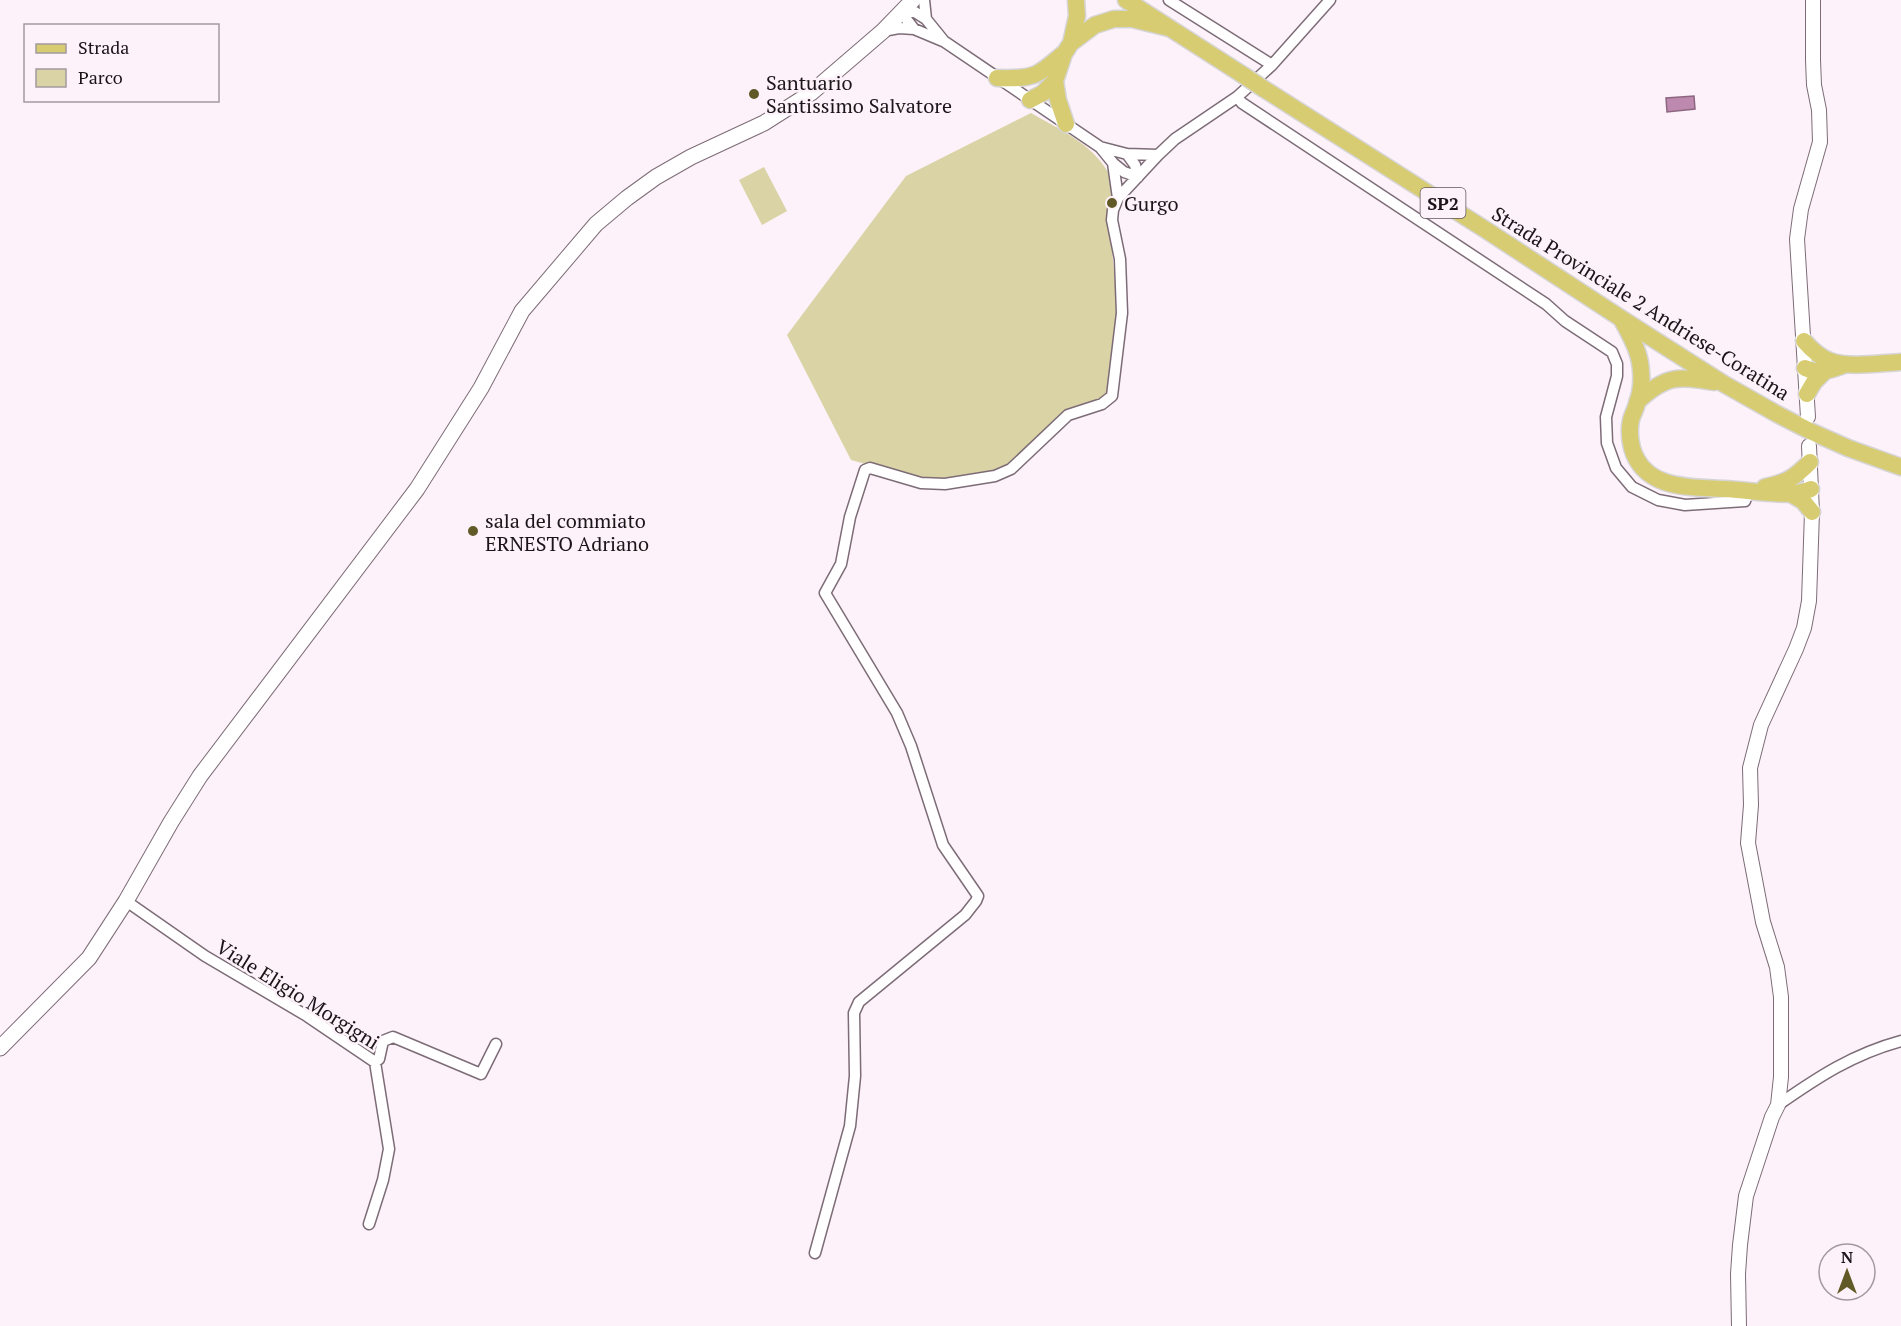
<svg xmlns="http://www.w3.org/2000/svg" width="1901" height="1326" viewBox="0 0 1901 1326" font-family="'PT Serif',serif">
<rect width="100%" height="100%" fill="#fdf2f9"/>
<path fill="#d9d3a5" d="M 1031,113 C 1059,129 1091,143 1108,172 C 1115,182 1112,206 1109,217 L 1118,315 L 1109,393 L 1099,401 L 1064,413 L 1008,466 L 995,473 L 924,480 L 851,460 L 787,335 L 906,176 Z
M 764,167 L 787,211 L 762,225 L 739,180 Z"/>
<path fill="#be89ae" stroke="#8d6681" stroke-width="1.5" d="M 1694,96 L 1695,109 L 1667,112 L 1666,98 Z"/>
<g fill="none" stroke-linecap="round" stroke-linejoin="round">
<g stroke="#7d6c77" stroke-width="13">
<path id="minor" d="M 924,0 L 926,19 L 943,40
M 1169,0 L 1272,65
M 914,29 L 907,20 L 904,11 L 915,12 L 926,19
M 883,31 L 899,28 L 914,29 L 945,42 L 1100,147 L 1113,163 L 1118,198
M 1237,97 L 1242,103 L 1546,304 L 1565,321 L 1612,352 L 1617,364 L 1617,376 L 1606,417 L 1607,443 L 1616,468 L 1632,487 L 1658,500 L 1685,505 L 1745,501 L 1749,490
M 1100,147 L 1127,154 L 1158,155
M 1127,154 L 1135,165 L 1138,177
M 1113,163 L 1124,172 L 1138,177
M 126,901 L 205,956 L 307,1016 L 375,1062 L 389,1149 L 383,1180 L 369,1224
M 375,1062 L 379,1059 L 383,1041 L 393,1037 L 481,1074 L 496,1044
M 1778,1105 C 1818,1077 1853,1054 1901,1041
M 815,1253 L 850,1126 L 855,1076 L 854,1013 L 859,1002 L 965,915 L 976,901 L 978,896 L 943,845 L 911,746 L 897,713 L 825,593 L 841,564 L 850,517 L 865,470 L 870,468 L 921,483 L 945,484 L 995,476 L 1011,469 L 1068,415 L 1102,404 L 1112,396 L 1122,313 L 1120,259 L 1112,220 L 1113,210 L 1118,198 L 1158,155 L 1175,139 L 1237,97 L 1272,65 L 1330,0"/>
</g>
<g stroke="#7d6c77" stroke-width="16">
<path id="tertiary" d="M 1808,417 L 1797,239 L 1801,209 L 1820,142 L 1819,110 L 1814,85 L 1813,60 L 1813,0
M 1739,1326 L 1738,1274 L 1740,1245 L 1746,1196 L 1772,1117 L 1778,1105 L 1781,1077 L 1781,997 L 1777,967 L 1763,922 L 1748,843 L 1751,805 L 1750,768 L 1761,725 L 1796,649 L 1804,628 L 1809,601 L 1812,512 L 1809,446"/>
</g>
<g stroke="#7d6c77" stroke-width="17">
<path id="secondary" d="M 0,1048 L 89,958 L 126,901 L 171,822 L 200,776 L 417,489 L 481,388 L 522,311 L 596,224 L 627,198 L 656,177 L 691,157 L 764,123 L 811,93 L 883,31 L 913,0"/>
</g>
<g stroke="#d6d5d6" stroke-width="19">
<path id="primary" d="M 1126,0 L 1243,75
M 1071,43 L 1077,16 L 1076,0
M 997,78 C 1034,79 1036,77 1063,54
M 1264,89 L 1486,230 L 1622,319 L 1724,384 L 1777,414 L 1812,432 L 1848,448 L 1901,467
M 1030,100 L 1043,93 L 1055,81
M 1066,124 L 1058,100 L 1055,81 L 1064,54 L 1071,43 L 1095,25 L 1114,19 L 1132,19 L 1169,28
M 1622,320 C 1631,337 1640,352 1641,371 C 1642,382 1641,393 1637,403 C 1636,409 1632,415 1631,420 C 1629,429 1630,440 1632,448 C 1644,490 1690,487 1725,489 C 1750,490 1790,499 1811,489
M 1804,341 C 1811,349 1819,357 1830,361 C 1848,368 1881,363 1901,362
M 1805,368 C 1820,375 1830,370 1844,365
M 1807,394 L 1814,382 L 1824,372
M 1638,401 C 1666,375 1678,376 1714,382
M 1765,487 C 1788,482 1794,478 1810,462
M 1791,494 L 1803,501 L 1812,512"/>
</g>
<use href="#minor" stroke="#fff" stroke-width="10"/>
<use href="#tertiary" stroke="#fff" stroke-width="14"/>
<use href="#secondary" stroke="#fff" stroke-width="15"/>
<use href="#primary" stroke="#d8cc73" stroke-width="16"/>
<g stroke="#d6d5d6" stroke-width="19" stroke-linecap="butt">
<path id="primary-bridge" d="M 1243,75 L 1264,89"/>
</g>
<use href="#primary-bridge" stroke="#d8cc73" stroke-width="16"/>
</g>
<g fill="#625a26" stroke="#fdf2f9" stroke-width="2">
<circle cx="754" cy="94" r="6"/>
<circle cx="1112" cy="203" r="6"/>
<circle cx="473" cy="531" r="6"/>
</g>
<g text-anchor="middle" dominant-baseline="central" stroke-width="5" stroke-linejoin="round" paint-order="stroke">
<rect fill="#fdf2f9" stroke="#5f575c" stroke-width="1.5" x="1420.5" y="188" width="45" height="30" rx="4.5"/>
<g font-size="18" font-weight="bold" fill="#1b1519">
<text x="1443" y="203">SP2</text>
</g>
<g font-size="20" fill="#1b1519" stroke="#fdf2f9" text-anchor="start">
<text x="766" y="82">Santuario<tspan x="766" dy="23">Santissimo Salvatore</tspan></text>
<text x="1124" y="203">Gurgo</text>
<text x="485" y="520">sala del commiato<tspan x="485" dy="23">ERNESTO Adriano</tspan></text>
</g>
<g font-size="20" fill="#1b1519" stroke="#fdf2f9">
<text transform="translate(1641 303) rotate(32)">Strada Provinciale 2 Andriese-Coratina</text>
<text transform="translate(298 994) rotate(32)">Viale Eligio Morgigni</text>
</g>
</g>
<rect x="24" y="24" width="195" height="78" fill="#fdf2f9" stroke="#a39a9f" stroke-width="1.5"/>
<rect x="36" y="44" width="30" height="9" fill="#d8cc73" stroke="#a39a9f" stroke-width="1.5"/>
<text x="78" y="54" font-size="18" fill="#1b1519">Strada</text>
<rect x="36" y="69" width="30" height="18" fill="#d9d3a5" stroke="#a39a9f" stroke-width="1.5"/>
<text x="78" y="84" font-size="18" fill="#1b1519">Parco</text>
<g transform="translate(1847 1272)"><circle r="28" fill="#fdf2f9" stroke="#a39a9f" stroke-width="1.5"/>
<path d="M0-4.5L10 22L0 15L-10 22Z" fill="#625a26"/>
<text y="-9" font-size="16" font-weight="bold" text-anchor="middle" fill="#1b1519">N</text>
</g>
</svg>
